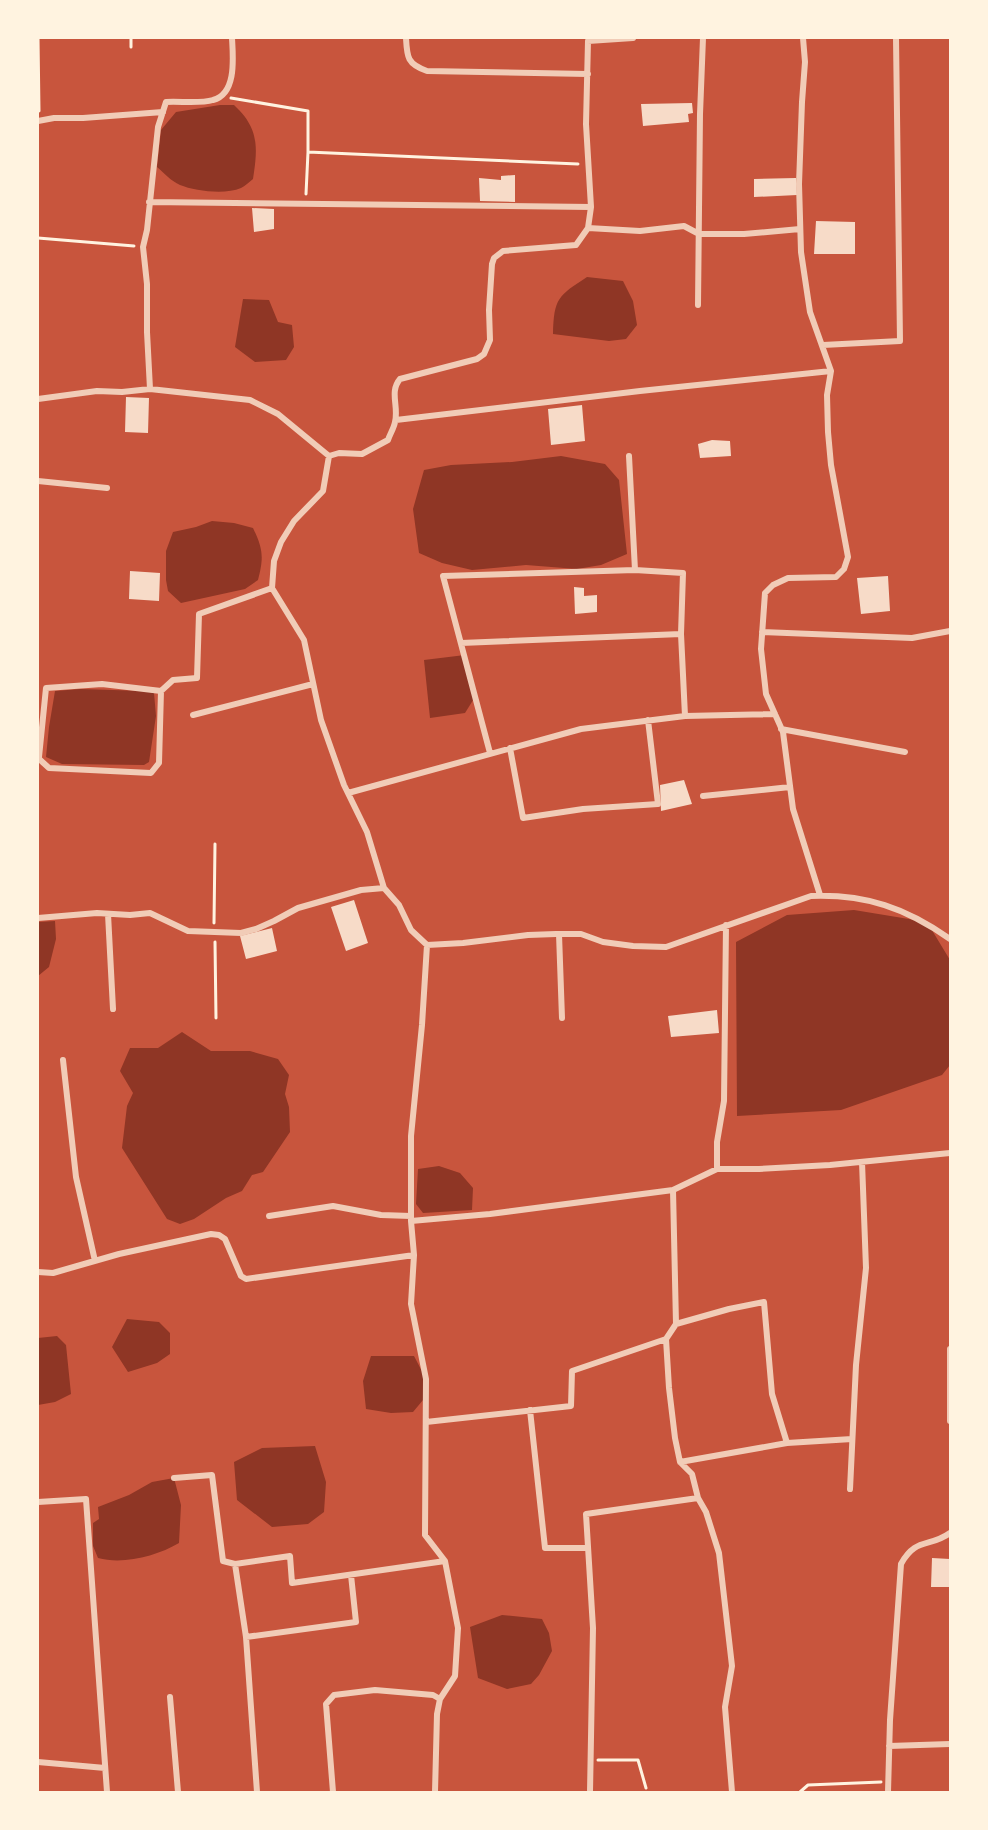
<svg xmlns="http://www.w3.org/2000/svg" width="988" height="1830" viewBox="0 0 988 1830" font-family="Rubik,sans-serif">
<rect width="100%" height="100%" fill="#c8553d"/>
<path fill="#8f3625" d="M 220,105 L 234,105 C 259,128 258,147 253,179 C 249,182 245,186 241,188 C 225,195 195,191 180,185 C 171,181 164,173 157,167 L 161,130 L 176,112 Z
M 587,277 L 623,281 L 633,301 L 637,325 L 626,339 L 609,341 L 553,334 C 554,298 558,296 587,277 Z
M 243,299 L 269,300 L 278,322 L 292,325 L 294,347 L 286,360 L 255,362 L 235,347 Z
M 561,456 L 605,464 L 619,480 L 627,554 L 601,565 L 577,569 L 526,565 L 472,570 L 442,563 L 419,553 L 413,509 L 424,470 L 451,465 L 512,462 Z
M 212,521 L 234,523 L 253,528 C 263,549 264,557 258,580 L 245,589 L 181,603 L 168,591 L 166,580 L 166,551 L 173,532 L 196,527 Z
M 465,655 L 475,697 L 465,713 L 430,718 L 424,660 Z
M 80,689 L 145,691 L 154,693 L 156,716 L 149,762 L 144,765 L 62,764 L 46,757 L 49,727 L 55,691 Z
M 854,910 L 927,922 L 950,960 L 950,1065 L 942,1075 L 841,1110 L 737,1116 L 736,942 L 787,915 Z
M 55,921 L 56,939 L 49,967 L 38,976 L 38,922 Z
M 182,1032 L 211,1051 L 250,1051 L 278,1059 L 289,1075 L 285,1094 L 289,1107 L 290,1132 L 263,1172 L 252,1175 L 242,1191 L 226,1198 L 194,1219 L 180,1224 L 167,1219 L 122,1148 L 127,1106 L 133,1093 L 120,1071 L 130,1048 L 158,1048 Z
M 439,1166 L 460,1173 L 473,1188 L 472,1210 L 423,1213 L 416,1204 L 418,1169 Z
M 127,1319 L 159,1322 L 170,1333 L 170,1354 L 157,1363 L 128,1372 L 112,1347 Z
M 57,1336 L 66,1345 L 71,1394 L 55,1402 L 38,1405 L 38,1338 Z
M 371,1356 L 414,1356 L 426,1379 L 423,1400 L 413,1412 L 391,1413 L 366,1409 L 363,1381 Z
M 315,1446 L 326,1482 L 324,1512 L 308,1524 L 272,1527 L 237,1500 L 234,1462 L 262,1448 Z
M 174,1478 L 181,1505 L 179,1543 C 157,1556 123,1565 98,1558 L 93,1546 L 93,1523 L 99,1519 L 98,1507 L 129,1495 L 152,1482 Z
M 502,1615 L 542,1619 L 549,1633 L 552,1651 L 539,1675 L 531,1684 L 507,1689 L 478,1678 L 470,1627 Z"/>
<path fill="#f7dbc8" d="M 692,103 L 693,113 L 688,114 L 689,122 L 643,126 L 641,104 Z
M 515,175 L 515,202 L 480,201 L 479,178 L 501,180 L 501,176 Z
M 796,178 L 797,195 L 754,197 L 754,179 Z
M 252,208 L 274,209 L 274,229 L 254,232 Z
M 816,221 L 855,222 L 855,254 L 814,254 Z
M 126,397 L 149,398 L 148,433 L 125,432 Z
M 582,405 L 585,441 L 551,445 L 548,409 Z
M 712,440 L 730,441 L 731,456 L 700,458 L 698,444 Z
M 130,571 L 160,573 L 159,601 L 129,599 Z
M 888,576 L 890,611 L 861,614 L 857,578 Z
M 574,587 L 584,588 L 584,596 L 597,595 L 597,612 L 575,614 Z
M 684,780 L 692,804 L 661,811 L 660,785 Z
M 354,900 L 368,943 L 346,951 L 331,907 Z
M 272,928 L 277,951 L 246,959 L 240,936 Z
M 717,1010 L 719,1033 L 671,1037 L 668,1016 Z
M 932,1558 L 950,1559 L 950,1587 L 931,1587 Z"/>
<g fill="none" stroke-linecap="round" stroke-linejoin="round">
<path stroke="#fff3e0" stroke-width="3" d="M 38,38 L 39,111
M 131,47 L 131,38
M 231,98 L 308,111 L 308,152 L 306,194
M 308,152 L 578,164
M 38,238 L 134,246
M 214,923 L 215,844
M 215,942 L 216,1018
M 598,1760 L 638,1760 L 646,1788
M 800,1792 L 808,1785 L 881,1782"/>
<path stroke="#f1ccb7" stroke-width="6" d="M 406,38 C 407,57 407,64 427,71 L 588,74
M 803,38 L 805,62 L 802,102 L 799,184 L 801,252 L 810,312 L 831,371 L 827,395 L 828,432 L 831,465 L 848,557 L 844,569 L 836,577 L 788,578 L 773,585 L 765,593 L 761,649 L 766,694 L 783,732 L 793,809 L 820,895
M 38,121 L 54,118 L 83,118 L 163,112
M 149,202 L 591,207
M 588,228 L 591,207 L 586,124 L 588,41 L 633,38
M 698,305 L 700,114 L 703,38
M 823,345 L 900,341 L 896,38
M 150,389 L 250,400 L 278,414 L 329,456
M 38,399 L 97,391 L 122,392 L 150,389 L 147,332 L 147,284 L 143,247 L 147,230 L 158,127 L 166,102 C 180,101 200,104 213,100 C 237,94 233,57 232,38
M 396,420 L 640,391 L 831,371
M 629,456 L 635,570
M 38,481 L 107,488
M 762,632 L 912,638 L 950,631
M 461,643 L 681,634
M 161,691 L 173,680 L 197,678 L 199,614 L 272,588
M 193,715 L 313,684
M 781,729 L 905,752
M 510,748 L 523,818 L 583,809 L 658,804 L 648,720
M 490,753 L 443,576 L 635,570 L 683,573 L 681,634 L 685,716
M 38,758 L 49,768 L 151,773 L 159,763 L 161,691 L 102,684 L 46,688 L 39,757
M 348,793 L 581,729 L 685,716 L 775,714
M 703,796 L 790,787
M 384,888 L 367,832 L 344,785 L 321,720 L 304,640 L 272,588 L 274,561 L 281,542 L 294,521 L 323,491 L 329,456 L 339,453 L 362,454 L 388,440 C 390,434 394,428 395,422 C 399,406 389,392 400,379 L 477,359 L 484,354 L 490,340 L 489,310 L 492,264 L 494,258 L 503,251 L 576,245 L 588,228 L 640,231 L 684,226 L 699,234 L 744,234 L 800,229
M 108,914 L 113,1009
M 38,918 L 97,913 L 130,915 L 150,913 L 188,931 L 241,933 L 256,929 L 274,921 L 298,908 L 361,890 L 384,888 L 399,905 L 411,930 L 427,945 L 463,943 L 528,935 L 556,934 L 581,934 L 603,942 L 633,946 L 666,947 L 811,896 C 866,894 906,908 950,939
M 559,934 L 562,1018
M 427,945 L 422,1025 L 411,1136 L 411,1221 L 490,1214 L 673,1190 L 717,1169 L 759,1169 L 830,1165 L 950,1153
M 63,1060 L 76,1177 L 95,1261
M 717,1169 L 717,1142 L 724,1101 L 726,925
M 673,1190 L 676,1324 L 666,1339 L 669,1388 L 675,1438 L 680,1462 L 692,1474 L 698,1498 L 706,1512 L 719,1553 L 732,1666 L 725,1707 L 732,1792
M 269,1216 L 333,1206 L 381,1215 L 411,1216
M 411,1221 L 414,1255 L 411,1304 L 426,1379 L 425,1535 L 445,1561 L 458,1628 L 455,1676 L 440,1699
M 38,1272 L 53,1273 L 119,1254 L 211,1234 L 219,1235 L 225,1239 L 241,1276 L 246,1279 L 414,1255
M 676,1324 L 729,1309 L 764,1302 L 772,1394 L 787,1443 L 680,1462
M 950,1349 L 950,1421
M 530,1410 L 545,1548 L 588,1548
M 426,1422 L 571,1406 L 572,1371 L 666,1339
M 787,1443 L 852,1439
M 174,1478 L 212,1475 L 223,1561 L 235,1564 L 290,1556 L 292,1583 L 445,1561
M 850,1489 L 856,1365 L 866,1268 L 862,1162
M 38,1502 L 86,1499 L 107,1792
M 235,1564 L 246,1637 L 257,1792
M 246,1637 L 356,1622 L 351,1575
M 170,1697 L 178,1792
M 889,1746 L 950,1744
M 38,1762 L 105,1768
M 333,1792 L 326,1704 L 334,1695 L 375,1690 L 433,1695 L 440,1699 L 437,1714 L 435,1792
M 590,1792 L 593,1628 L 586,1514 L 698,1498
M 888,1792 L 890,1720 L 901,1564 C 916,1537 929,1548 950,1533"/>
</g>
<rect width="988" height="1830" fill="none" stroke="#fff3e0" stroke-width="78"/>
</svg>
